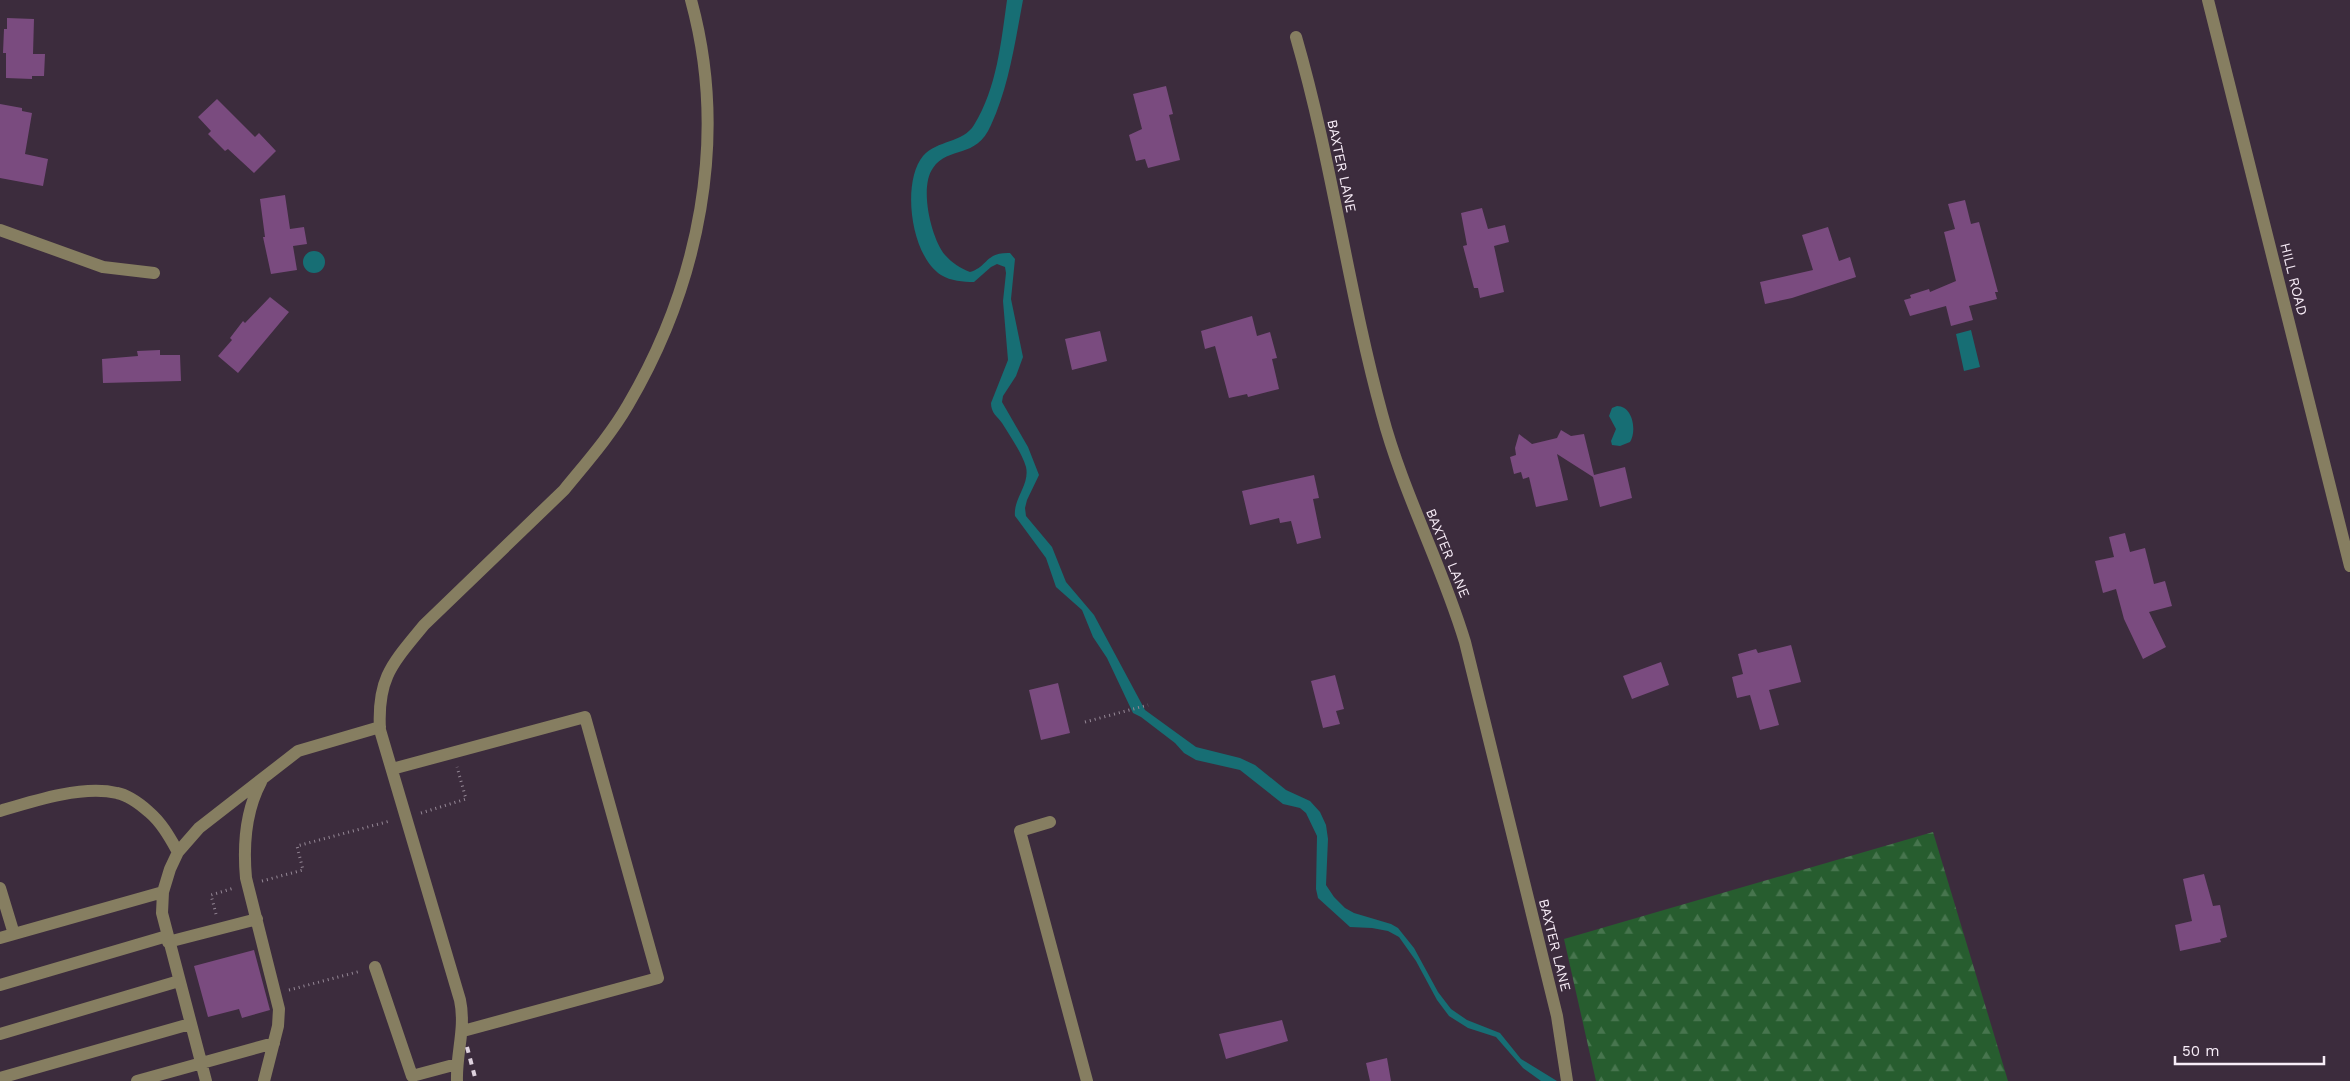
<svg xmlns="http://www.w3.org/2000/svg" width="2350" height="1081" viewBox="0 0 2350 1081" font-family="'Work Sans',sans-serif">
<defs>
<pattern id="forest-firs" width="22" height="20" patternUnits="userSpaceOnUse" patternTransform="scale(1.25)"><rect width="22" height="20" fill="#275d2f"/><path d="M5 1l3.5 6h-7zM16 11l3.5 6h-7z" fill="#47754e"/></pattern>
</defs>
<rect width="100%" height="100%" fill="#3c2c3d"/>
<path fill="url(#forest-firs)" d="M 1933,832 L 2008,1081 L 1596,1081 L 1564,939 Z"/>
<path fill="#176e74" d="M 1007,0 L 1023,0 C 1015,42 1009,86 991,125 C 976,160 949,145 933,168 C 919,187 931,238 945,255 C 952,263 960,268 970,272 C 988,267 985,252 1010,253 L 1015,259 L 1011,299 L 1023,357 L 1016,376 L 1003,396 L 1002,402 L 1028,447 L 1039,475 L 1027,500 L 1025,508 L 1026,516 L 1052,547 L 1066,582 L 1094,615 L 1145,710 L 1196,747 L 1240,758 L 1255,765 L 1286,790 L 1310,801 L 1320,812 L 1326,825 L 1328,839 L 1326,885 L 1334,897 L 1345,908 L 1354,913 L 1391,924 L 1398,928 L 1414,948 L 1438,992 L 1451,1009 L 1467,1020 L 1500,1033 L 1521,1059 L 1557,1081 L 1541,1081 L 1523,1068 L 1496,1037 L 1468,1028 L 1449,1016 L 1437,1000 L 1416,961 L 1399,937 L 1388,931 L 1372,928 L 1350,927 L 1318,898 L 1316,889 L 1317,836 L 1306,813 L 1300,808 L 1283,804 L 1240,770 L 1196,760 L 1184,753 L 1175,743 L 1141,717 L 1133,713 L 1107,658 L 1093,637 L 1082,610 L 1056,587 L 1046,558 L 1015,516 C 1013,499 1030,485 1026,467 C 1022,453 1010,436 1002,423 C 997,416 991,413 991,403 L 1008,360 L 1003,301 L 1006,273 L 1005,267 L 997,264 L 991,267 L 974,282 C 963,282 951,281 941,275 C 911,256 901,183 923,156 C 937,140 963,143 974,125 C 997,88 1001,42 1007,0 Z
M303 262a11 11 0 1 1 22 0a11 11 0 1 1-22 0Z
M 1971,330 L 1980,367 L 1964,371 L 1956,334 Z
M 1617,406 C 1633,406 1637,431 1630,442 L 1620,446 L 1612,445 L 1611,441 L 1616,429 L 1609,416 L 1612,408 Z"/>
<path fill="#7a4b7f" d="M 7,18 L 34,19 L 33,54 L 45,54 L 44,76 L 32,76 L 32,79 L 6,78 L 6,53 L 3,53 L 4,29 L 7,29 Z
M 1166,86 L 1173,114 L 1169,115 L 1180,160 L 1148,168 L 1145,159 L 1136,161 L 1129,135 L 1142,129 L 1133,94 Z
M 217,99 L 255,137 L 259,133 L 276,151 L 254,173 L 228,149 L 225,151 L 208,134 L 211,131 L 198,117 Z
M 0,104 L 22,108 L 22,111 L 32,113 L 25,154 L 48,159 L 43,186 L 0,178 Z
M 285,195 L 290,229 L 304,227 L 307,244 L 293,246 L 297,270 L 271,274 L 263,237 L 265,237 L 260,199 Z
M 1965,200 L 1971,224 L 1979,222 L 1998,292 L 1995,292 L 1997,299 L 1969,306 L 1973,320 L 1951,326 L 1946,306 L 1910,316 L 1904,300 L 1911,298 L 1910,295 L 1929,289 L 1930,292 L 1956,281 L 1944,232 L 1955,229 L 1948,204 Z
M 1482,208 L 1488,229 L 1505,225 L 1509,242 L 1494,246 L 1504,292 L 1480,298 L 1478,288 L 1474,288 L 1463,246 L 1467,245 L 1461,213 Z
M 1828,227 L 1839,261 L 1850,257 L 1856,277 L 1792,298 L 1765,304 L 1760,282 L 1813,270 L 1802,235 Z
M 270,297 L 289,312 L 238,373 L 218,356 L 232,340 L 230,338 L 243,321 L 245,323 Z
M 1252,316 L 1257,336 L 1270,332 L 1277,358 L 1272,359 L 1279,389 L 1248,397 L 1247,394 L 1229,398 L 1215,346 L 1205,349 L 1201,331 Z
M 1100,331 L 1107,361 L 1072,370 L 1065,339 Z
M 160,350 L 160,355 L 180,355 L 181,381 L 103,383 L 102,359 L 138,356 L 137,351 Z
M 1561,430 L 1571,436 L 1584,434 L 1594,475 L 1625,467 L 1632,498 L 1600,507 L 1593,477 L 1557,454 L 1568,500 L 1536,507 L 1529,477 L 1523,479 L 1521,472 L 1514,474 L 1510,457 L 1516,455 L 1515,448 L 1519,434 L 1532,444 L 1557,438 Z
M 1314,475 L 1319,498 L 1313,499 L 1321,538 L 1297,544 L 1291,521 L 1280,523 L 1279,518 L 1250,525 L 1242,491 Z
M 2125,533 L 2130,552 L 2145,548 L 2154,584 L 2165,581 L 2172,606 L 2149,612 L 2166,647 L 2143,659 L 2124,619 L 2116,589 L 2103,593 L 2095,561 L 2114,557 L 2109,537 Z
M 1791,645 L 1801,682 L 1769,690 L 1779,725 L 1760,730 L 1750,695 L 1737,698 L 1732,677 L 1743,674 L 1738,654 L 1756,649 L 1758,653 Z
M 1661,662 L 1669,685 L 1632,699 L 1623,676 Z
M 1335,675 L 1344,709 L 1336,711 L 1340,724 L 1323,728 L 1311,681 Z
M 1058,683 L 1070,733 L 1041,740 L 1029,690 Z
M 2204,874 L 2213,906 L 2220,905 L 2227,937 L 2220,939 L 2221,942 L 2180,951 L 2175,925 L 2192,921 L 2183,879 Z
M 254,950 L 270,1010 L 242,1018 L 239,1009 L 208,1017 L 194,966 Z
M 1282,1020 L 1288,1041 L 1226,1059 L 1219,1034 Z
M 1387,1058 L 1391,1081 L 1370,1081 L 1366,1063 Z"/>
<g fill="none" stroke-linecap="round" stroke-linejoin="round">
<path stroke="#958896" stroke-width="3" stroke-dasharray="1 4" stroke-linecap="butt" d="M 1085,722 L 1148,705
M 421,813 L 466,799 L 457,767
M 262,881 L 303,870 L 297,846 L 390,821
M 216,914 L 211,895 L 234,888
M 289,990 L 361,971"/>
<path stroke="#867e61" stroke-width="12" d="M 2208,0 L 2350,566
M 1296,37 C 1332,161 1348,290 1382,414 C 1403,493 1442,565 1465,642 L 1557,1016 L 1567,1081
M 0,230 L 103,267 L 154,273
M 392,769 L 585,717 L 658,978 L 463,1031
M 261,782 C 245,812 243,845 246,878 L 279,1009 L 278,1026 L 264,1081
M 0,811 C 33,801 82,785 117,793 C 128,795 140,804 149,812 C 162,823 170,838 178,852
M 1050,822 L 1020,831 L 1087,1081
M 0,888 L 14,934
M 0,938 L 163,892
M 168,942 L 257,919
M 375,967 L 412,1076 L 457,1064
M 0,985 L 167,936
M 0,1034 L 179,981
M 0,1078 L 190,1024
M 137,1081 L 274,1043
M 206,1081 L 162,913 L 163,892 L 170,869 L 178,852 L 199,828 L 298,751 L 380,727
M 457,1081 C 456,1053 466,1028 460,1000 L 380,730 C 377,678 392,664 424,625 L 564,490 C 586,463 610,436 628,405 C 699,284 729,138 691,0"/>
<path stroke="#ded2de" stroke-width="4" stroke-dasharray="6 6" stroke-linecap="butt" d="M 467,1047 L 476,1081"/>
</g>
<g text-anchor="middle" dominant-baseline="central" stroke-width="4" stroke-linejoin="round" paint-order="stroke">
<g font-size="14" fill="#f8edf8" stroke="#3c2c3d">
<text transform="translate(1342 166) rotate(78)">BAXTER LANE</text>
<text transform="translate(2294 279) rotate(76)">HILL ROAD</text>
<text transform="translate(1448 553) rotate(68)">BAXTER LANE</text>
<text transform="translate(1555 945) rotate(76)">BAXTER LANE</text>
</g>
</g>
<path d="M2175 1056v8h149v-8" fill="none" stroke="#f8edf8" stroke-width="2.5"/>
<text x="2182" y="1056" font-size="15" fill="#f8edf8" stroke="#3c2c3d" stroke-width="4" paint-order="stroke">50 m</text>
</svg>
